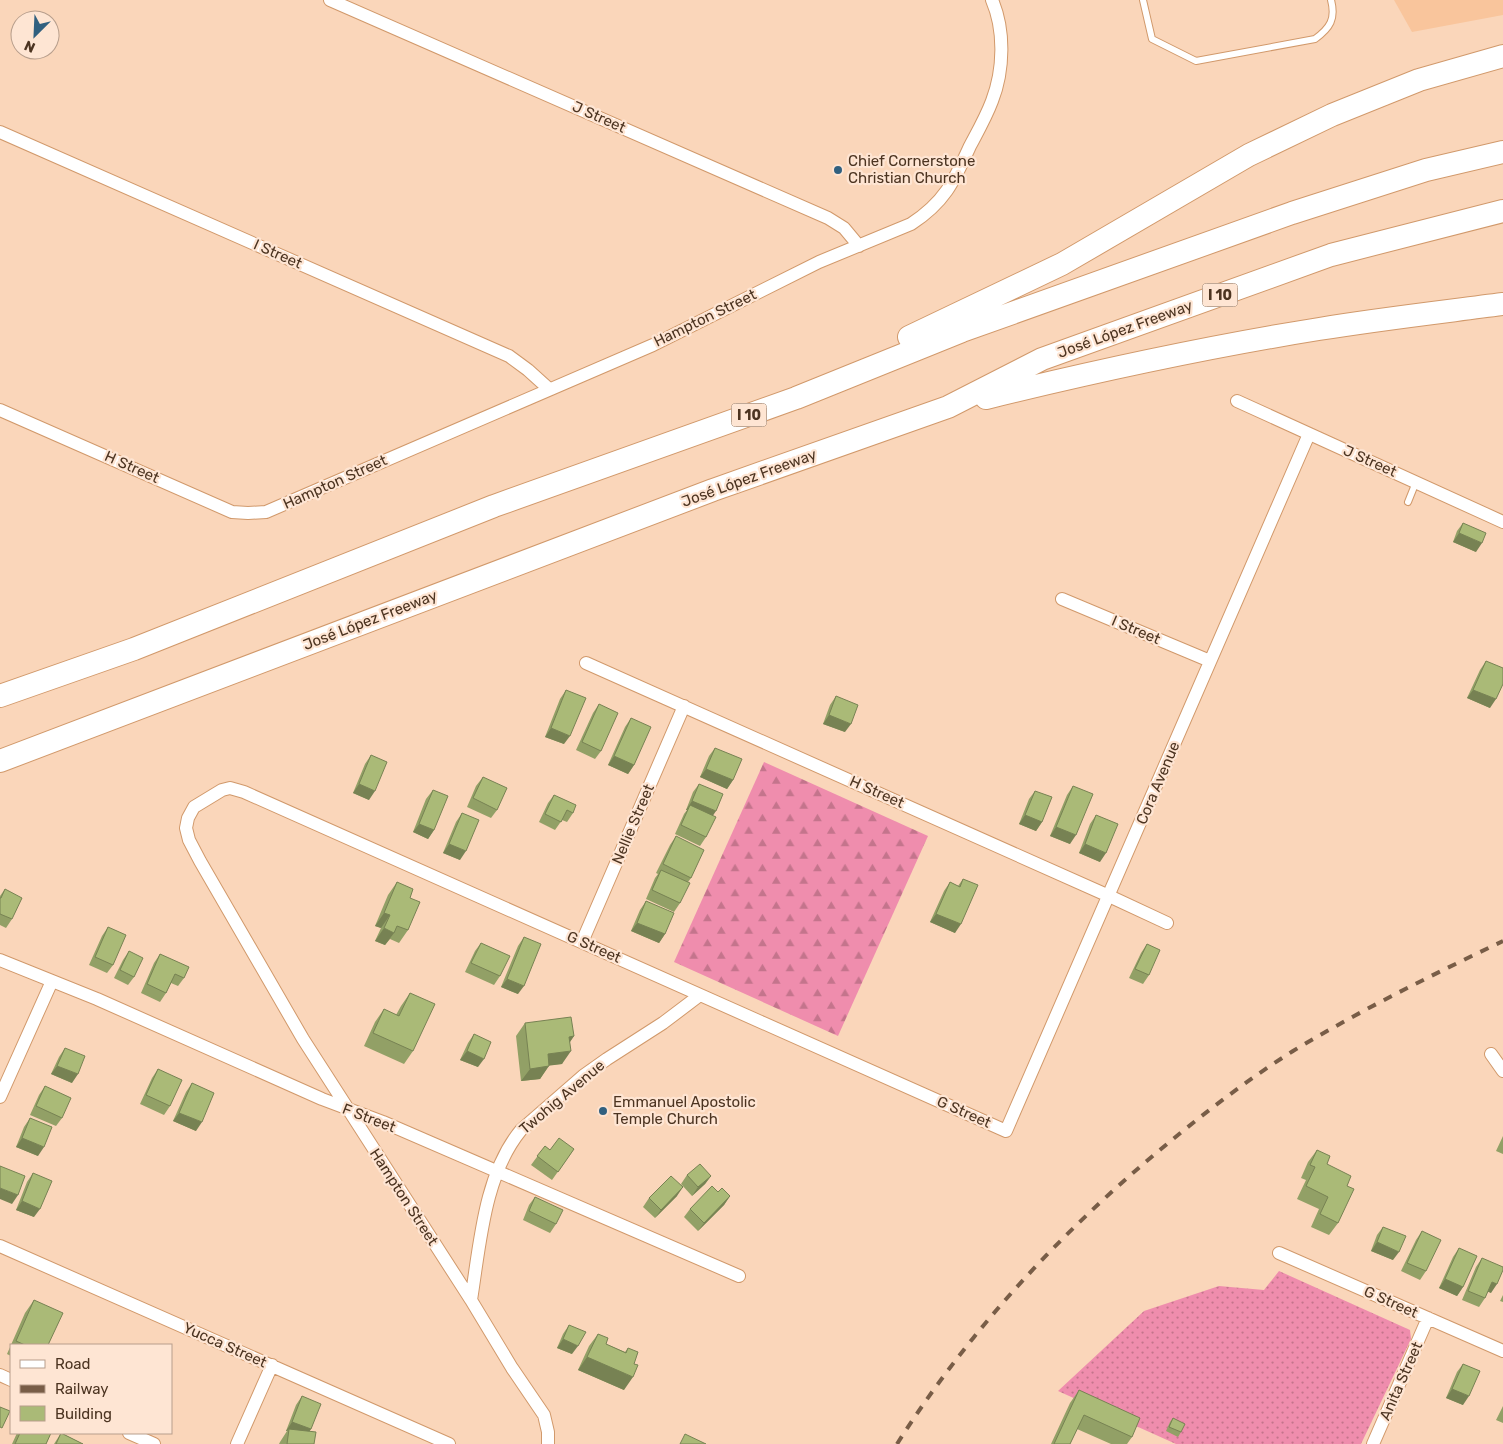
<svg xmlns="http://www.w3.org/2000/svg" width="1503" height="1444" viewBox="0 0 1503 1444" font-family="Rubik,sans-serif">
<defs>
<pattern id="grass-dots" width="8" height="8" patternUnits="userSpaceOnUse" patternTransform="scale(1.25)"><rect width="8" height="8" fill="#ef8dad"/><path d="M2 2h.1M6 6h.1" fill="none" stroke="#c4748c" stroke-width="1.8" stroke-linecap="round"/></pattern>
<pattern id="forest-firs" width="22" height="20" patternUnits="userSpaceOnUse" patternTransform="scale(1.25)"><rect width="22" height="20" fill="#ef8dad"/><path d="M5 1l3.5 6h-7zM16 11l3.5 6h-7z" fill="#c4748c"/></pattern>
</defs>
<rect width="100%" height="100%" fill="#fad6ba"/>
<path fill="#f9c59c" d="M 1394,0 L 1503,0 L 1503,15 L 1412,32 Z"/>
<path fill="url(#grass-dots)" d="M 1279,1271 L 1410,1330 L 1411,1339 L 1361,1444 L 1176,1444 L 1058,1391 L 1144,1311 L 1219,1286 L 1264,1290 Z"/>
<path fill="url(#forest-firs)" d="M 764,762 L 928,836 L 838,1036 L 674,962 Z"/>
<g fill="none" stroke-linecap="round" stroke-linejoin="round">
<g stroke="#d1996b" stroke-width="8">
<path id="lane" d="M 1143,0 L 1152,39 L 1196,61 L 1315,39 C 1330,28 1336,19 1331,0
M 1408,502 L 1416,482"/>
</g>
<g stroke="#d1996b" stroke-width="14">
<path id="street" d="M 330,0 L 828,218 L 844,228 L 859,246
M 0,132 L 509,356 L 528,370 L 549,389
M 1237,401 L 1503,522
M 0,410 L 232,512 L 248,513 L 266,512 L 653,345 L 819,262 L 911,224 C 945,202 954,181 970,146 C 978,131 986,117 992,101 C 1004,70 1005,30 992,0
M 1062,599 L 1210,661
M 586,663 L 1109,896 L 1167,923
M 582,942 L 684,706
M 0,960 L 97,999 L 322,1099 L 383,1122 L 739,1276
M 1491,1054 L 1503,1071
M 0,1097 L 52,981
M 0,1246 L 449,1444
M 1279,1253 L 1503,1351
M 471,1300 C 480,1244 484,1175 521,1130 L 583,1076 L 607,1059 L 663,1023 L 700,995
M 0,1375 L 11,1380
M 129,1433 L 154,1444
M 237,1444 L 272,1365
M 548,1444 L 548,1432 L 544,1415 L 512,1368 L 471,1300 L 303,1039 L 200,861 L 189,840 L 186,828 L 188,818 L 194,807 L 222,790 L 230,788 L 244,792 L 1006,1131 L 1309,434
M 1373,1444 L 1428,1318"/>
</g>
<g stroke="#d1996b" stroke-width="24">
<path id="highway" d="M 909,337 L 1062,264 L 1249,155 L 1332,115 L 1419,80 L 1503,56
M 986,398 C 1096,371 1207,347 1319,329 C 1380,319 1442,312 1503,304
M 0,696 L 134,649 L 494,506 L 796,398 L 962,331 L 1292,213 L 1426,170 L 1503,152
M 0,761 L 713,490 L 948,407 L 1042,359 L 1331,255 L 1503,211"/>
</g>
<use href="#lane" stroke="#fff" stroke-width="6"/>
<use href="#street" stroke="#fff" stroke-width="12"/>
<use href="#highway" stroke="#fff" stroke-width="22"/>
<path stroke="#785d47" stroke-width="4" stroke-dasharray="9 9" stroke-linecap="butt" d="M 897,1444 C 968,1332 1059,1234 1161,1149 C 1203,1114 1247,1080 1293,1051 C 1361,1010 1432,975 1503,941"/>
</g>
<path fill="#92a066" d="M 1463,523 L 1476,552 L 1453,542 L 1457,531 Z
M 1486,661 L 1490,708 L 1467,698 L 1480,670 Z
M 566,690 L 564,744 L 545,737 L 560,699 Z
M 836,696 L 845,732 L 823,724 L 830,705 Z
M 599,704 L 601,751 L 595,759 L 576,750 L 593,713 Z
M 631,718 L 634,765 L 628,774 L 608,765 L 625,727 Z
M 715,748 L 733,780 L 727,789 L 700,777 L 709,756 Z
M 371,755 L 369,800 L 353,793 L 365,764 Z
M 483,777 L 497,810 L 491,818 L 467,807 L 476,786 Z
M 699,784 L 713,816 L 706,837 L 700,846 L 675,834 L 684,814 L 687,810 L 686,810 L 693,792 Z
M 1073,786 L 1070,844 L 1050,836 L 1067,795 Z
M 433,790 L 434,830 L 428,839 L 413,832 L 426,799 Z
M 1035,791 L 1042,822 L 1036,831 L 1019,824 L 1029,799 Z
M 554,795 L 573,813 L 567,822 L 562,820 L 555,830 L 539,822 L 548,803 Z
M 462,813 L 460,860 L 443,853 L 456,822 Z
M 1096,815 L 1100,862 L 1079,853 L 1090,824 Z
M 676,836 L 691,878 L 688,882 L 680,903 L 674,912 L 646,899 L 655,878 L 658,874 L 656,873 L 670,845 Z
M 963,879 L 955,933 L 930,922 L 944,891 L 950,882 L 958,886 Z
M 397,882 L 410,898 L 408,930 L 399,943 L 390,939 L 385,945 L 375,941 L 381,928 L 375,926 L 388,895 Z
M 5,889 L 12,919 L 6,928 L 0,925 L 0,896 Z
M 646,901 L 665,934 L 659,943 L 631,931 L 640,910 Z
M 108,927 L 113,965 L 107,973 L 89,965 L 102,936 Z
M 524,937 L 518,994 L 501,987 L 518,946 Z
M 481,943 L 500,976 L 494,985 L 465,972 L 475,951 Z
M 1147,944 L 1149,975 L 1143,984 L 1129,978 L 1141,953 Z
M 129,951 L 134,977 L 128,985 L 114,978 L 123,960 Z
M 160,954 L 184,978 L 178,986 L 171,983 L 166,993 L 160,1002 L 141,993 L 154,963 Z
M 410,993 L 413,1051 L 404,1064 L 364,1046 L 375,1022 L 384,1009 L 396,1015 L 401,1006 Z
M 525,1023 L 574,1036 L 570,1042 L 562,1064 L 549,1065 L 540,1079 L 521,1081 L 516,1036 Z
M 474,1034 L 478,1067 L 460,1060 L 468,1043 Z
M 65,1048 L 72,1083 L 51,1074 L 59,1057 Z
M 158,1069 L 170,1106 L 164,1115 L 140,1104 L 152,1078 Z
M 192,1083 L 196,1131 L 173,1121 L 186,1092 Z
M 45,1086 L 62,1118 L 56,1126 L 30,1115 L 39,1095 Z
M 30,1118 L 38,1156 L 16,1147 L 24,1127 Z
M 1503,1136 L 1503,1154 L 1496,1151 Z
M 545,1146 L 550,1150 L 574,1149 L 552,1180 L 531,1165 Z
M 1317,1150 L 1327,1164 L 1347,1186 L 1338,1223 L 1329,1235 L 1311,1227 L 1319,1209 L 1297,1199 L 1306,1180 L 1301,1178 L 1308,1162 Z
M 33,1173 L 34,1217 L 16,1210 L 27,1182 Z
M 687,1175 L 711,1176 L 705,1184 L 692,1196 L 681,1184 Z
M 677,1196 L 655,1218 L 643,1207 L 649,1198 Z
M 730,1196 L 724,1205 L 698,1231 L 684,1217 L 690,1209 Z
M 535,1197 L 556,1224 L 550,1233 L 523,1220 L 529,1205 Z
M 1383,1227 L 1393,1260 L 1371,1251 L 1377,1235 Z
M 1422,1231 L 1426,1271 L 1420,1280 L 1401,1271 L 1416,1240 Z
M 1459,1248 L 1463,1287 L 1457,1296 L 1439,1288 L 1453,1257 Z
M 1482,1258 L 1491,1293 L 1488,1291 L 1485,1298 L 1479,1307 L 1462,1300 L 1476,1267 Z
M 1503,1295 L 1503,1302 L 1500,1301 Z
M 34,1300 L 48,1345 L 11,1345 L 11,1356 L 7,1354 L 25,1313 Z
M 569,1325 L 572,1354 L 557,1348 L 563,1334 Z
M 598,1334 L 606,1344 L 625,1352 L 628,1348 L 624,1390 L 578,1370 L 589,1346 Z
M 1463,1364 L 1463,1405 L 1446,1398 L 1457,1372 Z
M 1079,1390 L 1132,1437 L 1127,1444 L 1111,1444 L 1077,1429 L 1070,1444 L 1051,1444 L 1070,1403 Z
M 302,1396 L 311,1429 L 309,1431 L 314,1444 L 279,1444 L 280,1442 L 287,1431 L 286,1431 L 296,1405 Z
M 1503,1406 L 1503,1423 L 1496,1420 Z
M 1173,1418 L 1181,1432 L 1178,1437 L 1166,1431 L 1170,1422 Z
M 17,1433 L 51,1433 L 46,1444 L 12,1444 Z
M 61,1433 L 83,1444 L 54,1444 Z"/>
<path fill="#778253" d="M 1459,533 L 1482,543 L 1476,552 L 1453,542 Z
M 1473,690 L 1496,699 L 1490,708 L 1467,698 Z
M 829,715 L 851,724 L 845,732 L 823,724 Z
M 551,728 L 570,736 L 564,744 L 545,737 Z
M 614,756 L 634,765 L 628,774 L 608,765 Z
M 706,769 L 733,780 L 727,789 L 700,777 Z
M 359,784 L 375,791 L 369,800 L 353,793 Z
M 692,801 L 716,811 L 710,820 L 690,805 L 687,810 L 686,810 Z
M 1025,815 L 1042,822 L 1036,831 L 1019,824 Z
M 419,824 L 434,830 L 428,839 L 413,832 Z
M 1056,827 L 1076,835 L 1070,844 L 1050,836 Z
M 449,844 L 466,851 L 460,860 L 443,853 Z
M 1085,844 L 1106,853 L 1100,862 L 1079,853 Z
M 384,913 L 390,915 L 381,928 L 375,926 Z
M 936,914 L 961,924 L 955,933 L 930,922 Z
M 637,923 L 665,934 L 659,943 L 631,931 Z
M 384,928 L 394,933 L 385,945 L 375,941 Z
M 507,979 L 524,986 L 518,994 L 501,987 Z
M 574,1036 L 565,1049 L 569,1037 Z
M 467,1051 L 484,1059 L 478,1067 L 460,1060 Z
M 571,1051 L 562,1064 L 539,1067 L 548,1054 Z
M 57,1066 L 78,1074 L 72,1083 L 51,1074 Z
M 549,1066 L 540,1079 L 521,1081 L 530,1069 Z
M 179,1113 L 202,1122 L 196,1131 L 173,1121 Z
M 22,1138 L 44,1147 L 38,1156 L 16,1147 Z
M 711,1176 L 705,1184 L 692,1196 L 698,1187 Z
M 683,1187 L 677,1196 L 655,1218 L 661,1210 Z
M 0,1188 L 18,1195 L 12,1204 L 0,1199 Z
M 730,1196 L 724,1205 L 698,1231 L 704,1223 Z
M 22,1201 L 40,1209 L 34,1217 L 16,1210 Z
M 1377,1242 L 1399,1252 L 1393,1260 L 1371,1251 Z
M 1445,1279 L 1463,1287 L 1457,1296 L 1439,1288 Z
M 1492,1282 L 1497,1284 L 1491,1293 L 1486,1291 Z
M 563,1339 L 578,1346 L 572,1354 L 557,1348 Z
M 587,1357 L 633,1377 L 624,1390 L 578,1370 Z
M 1452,1389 L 1469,1396 L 1463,1405 L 1446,1398 Z
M 292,1422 L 311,1429 L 305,1438 L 289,1429 L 287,1431 L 286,1431 Z"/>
<path fill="#aaba77" stroke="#778253" d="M 1463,523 L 1486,533 L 1482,543 L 1459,533 Z
M 1486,661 L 1503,668 L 1503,684 L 1496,699 L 1473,690 Z
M 566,690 L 586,698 L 570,736 L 551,728 Z
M 836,696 L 858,705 L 851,724 L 829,715 Z
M 599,704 L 618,713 L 601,751 L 582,742 Z
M 631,718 L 651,727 L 634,765 L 614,756 Z
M 715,748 L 742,759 L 733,780 L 706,769 Z
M 371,755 L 387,762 L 375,791 L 359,784 Z
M 483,777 L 507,788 L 497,810 L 473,798 Z
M 699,784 L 723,794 L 716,811 L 692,801 Z
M 1073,786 L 1093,794 L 1076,835 L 1056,827 Z
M 433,790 L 448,796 L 434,830 L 419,824 Z
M 1035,791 L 1052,797 L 1042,822 L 1025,815 Z
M 554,795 L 576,805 L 573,813 L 567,810 L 561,822 L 545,814 Z
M 690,805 L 716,817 L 706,837 L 681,825 Z
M 462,813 L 479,820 L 466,851 L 449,844 Z
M 1096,815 L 1118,824 L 1106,853 L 1085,844 Z
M 676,836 L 704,850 L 691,878 L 663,864 Z
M 661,870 L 690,883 L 680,903 L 652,890 Z
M 963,879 L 978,885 L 961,924 L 936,914 L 950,882 L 960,887 Z
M 397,882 L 413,889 L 410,898 L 420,902 L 408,930 L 397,926 L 394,933 L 384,928 L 390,915 L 384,913 Z
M 5,889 L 22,898 L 12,919 L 0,914 L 0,898 L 1,898 Z
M 646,901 L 674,913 L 665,934 L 637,923 Z
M 108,927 L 126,935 L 113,965 L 95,957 Z
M 524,937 L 541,944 L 524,986 L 507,979 Z
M 481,943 L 510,956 L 500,976 L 471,963 Z
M 1147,944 L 1160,950 L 1149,975 L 1135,969 Z
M 129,951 L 143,958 L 134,977 L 120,970 Z
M 160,954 L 189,967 L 184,978 L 175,974 L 166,993 L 147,984 Z
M 410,993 L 435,1004 L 413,1051 L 373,1033 L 384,1009 L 399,1016 Z
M 571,1017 L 574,1036 L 569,1037 L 571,1051 L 548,1054 L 549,1066 L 530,1069 L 525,1023 Z
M 474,1034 L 491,1042 L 484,1059 L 467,1051 Z
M 65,1048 L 85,1056 L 78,1074 L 57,1066 Z
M 158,1069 L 182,1080 L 170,1106 L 146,1095 Z
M 192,1083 L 214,1093 L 202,1122 L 179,1113 Z
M 45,1086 L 71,1098 L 62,1118 L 36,1106 Z
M 30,1118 L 52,1127 L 44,1147 L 22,1138 Z
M 559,1138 L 574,1149 L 558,1172 L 537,1156 L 545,1146 L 550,1150 Z
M 1317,1150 L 1330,1156 L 1327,1164 L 1351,1176 L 1347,1186 L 1354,1189 L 1338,1223 L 1320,1214 L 1328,1197 L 1306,1186 L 1315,1167 L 1310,1165 Z
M 700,1164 L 711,1176 L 698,1187 L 687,1175 Z
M 0,1166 L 25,1176 L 18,1195 L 0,1188 Z
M 33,1173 L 52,1181 L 40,1209 L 22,1201 Z
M 671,1176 L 683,1187 L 661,1210 L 649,1198 Z
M 712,1186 L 718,1192 L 722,1188 L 730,1196 L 704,1223 L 690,1209 Z
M 535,1197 L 563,1210 L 556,1224 L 529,1211 Z
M 1383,1227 L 1406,1236 L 1399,1252 L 1377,1242 Z
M 1422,1231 L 1441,1240 L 1426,1271 L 1407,1263 Z
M 1459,1248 L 1477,1256 L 1463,1287 L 1445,1279 Z
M 1482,1258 L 1503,1267 L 1503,1270 L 1497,1284 L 1492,1282 L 1485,1298 L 1468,1291 Z
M 34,1300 L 63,1313 L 48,1345 L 25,1345 L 16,1341 Z
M 569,1325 L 586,1332 L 578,1346 L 563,1339 Z
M 598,1334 L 608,1338 L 606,1344 L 626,1353 L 628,1348 L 638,1352 L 634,1364 L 638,1365 L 633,1377 L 587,1357 Z
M 1463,1364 L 1480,1371 L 1469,1396 L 1452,1389 Z
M 1079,1390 L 1140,1418 L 1132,1437 L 1084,1415 L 1070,1444 L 1054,1444 Z
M 302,1396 L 321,1404 L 311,1429 L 292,1422 Z
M 0,1407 L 10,1411 L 2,1428 L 0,1427 Z
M 1173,1418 L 1185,1424 L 1181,1432 L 1169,1427 Z
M 289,1429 L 316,1432 L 314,1444 L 287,1444 Z
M 20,1433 L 51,1433 L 46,1444 L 15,1444 Z
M 61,1433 L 83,1444 L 56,1444 Z
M 685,1434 L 706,1444 L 680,1444 Z"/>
<g fill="#31607f" stroke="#fee5d3" stroke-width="2">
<circle cx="838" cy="170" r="5"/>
<circle cx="603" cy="1111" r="5"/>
</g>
<g text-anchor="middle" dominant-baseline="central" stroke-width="4.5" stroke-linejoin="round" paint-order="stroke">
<g fill="#fee5d3" stroke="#816956" stroke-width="1">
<rect x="1202.5" y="283.5" width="35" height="23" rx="4"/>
<rect x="731.5" y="403.5" width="35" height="23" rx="4"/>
</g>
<g font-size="14" font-weight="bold" fill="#4c3421">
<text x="1220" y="295">I 10</text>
<text x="749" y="415">I 10</text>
</g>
<g font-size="15" fill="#4c3421" stroke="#fee5d3">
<text transform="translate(599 117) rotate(24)">J Street</text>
<text transform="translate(278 254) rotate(24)">I Street</text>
<text transform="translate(705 318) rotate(-26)">Hampton Street</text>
<text transform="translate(1125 329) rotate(-20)">José López Freeway</text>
<text transform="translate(1370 461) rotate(24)">J Street</text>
<text transform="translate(132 467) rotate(24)">H Street</text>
<text transform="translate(749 478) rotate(-20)">José López Freeway</text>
<text transform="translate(335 482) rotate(-24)">Hampton Street</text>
<text transform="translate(370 620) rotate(-21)">José López Freeway</text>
<text transform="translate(1136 630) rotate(23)">I Street</text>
<text transform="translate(1158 783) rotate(-67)">Cora Avenue</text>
<text transform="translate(877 792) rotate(24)">H Street</text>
<text transform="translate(633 824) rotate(-67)">Nellie Street</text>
<text transform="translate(594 947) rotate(24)">G Street</text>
<text transform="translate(562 1097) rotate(-40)">Twohig Avenue</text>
<text transform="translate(964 1112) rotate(24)">G Street</text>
<text transform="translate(369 1118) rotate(21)">F Street</text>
<text transform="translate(404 1197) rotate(57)">Hampton Street</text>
<text transform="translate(1391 1302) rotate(24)">G Street</text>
<text transform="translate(225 1345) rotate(24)">Yucca Street</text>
<text transform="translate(1401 1381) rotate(-66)">Anita Street</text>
</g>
<g font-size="15" fill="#4c3421" stroke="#fee5d3" text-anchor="start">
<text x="848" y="161">Chief Cornerstone<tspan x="848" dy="17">Christian Church</tspan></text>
<text x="613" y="1102">Emmanuel Apostolic<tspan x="613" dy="17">Temple Church</tspan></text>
</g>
</g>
<rect x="10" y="1344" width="162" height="90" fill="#fee5d3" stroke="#b79e8c"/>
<rect x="20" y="1360" width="25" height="8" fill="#ffffff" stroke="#b79e8c"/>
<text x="55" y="1369" font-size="15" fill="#4c3421">Road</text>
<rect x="20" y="1385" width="25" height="8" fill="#785d47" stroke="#b79e8c"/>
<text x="55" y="1394" font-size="15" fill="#4c3421">Railway</text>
<rect x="20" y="1406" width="25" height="15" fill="#aaba77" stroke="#b79e8c"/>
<text x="55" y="1419" font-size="15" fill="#4c3421">Building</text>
<g transform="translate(35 35) rotate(204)"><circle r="24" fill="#fee5d3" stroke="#b79e8c"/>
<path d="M0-4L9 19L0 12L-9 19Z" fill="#31607f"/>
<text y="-8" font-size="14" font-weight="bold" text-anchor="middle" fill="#4c3421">N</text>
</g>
</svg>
